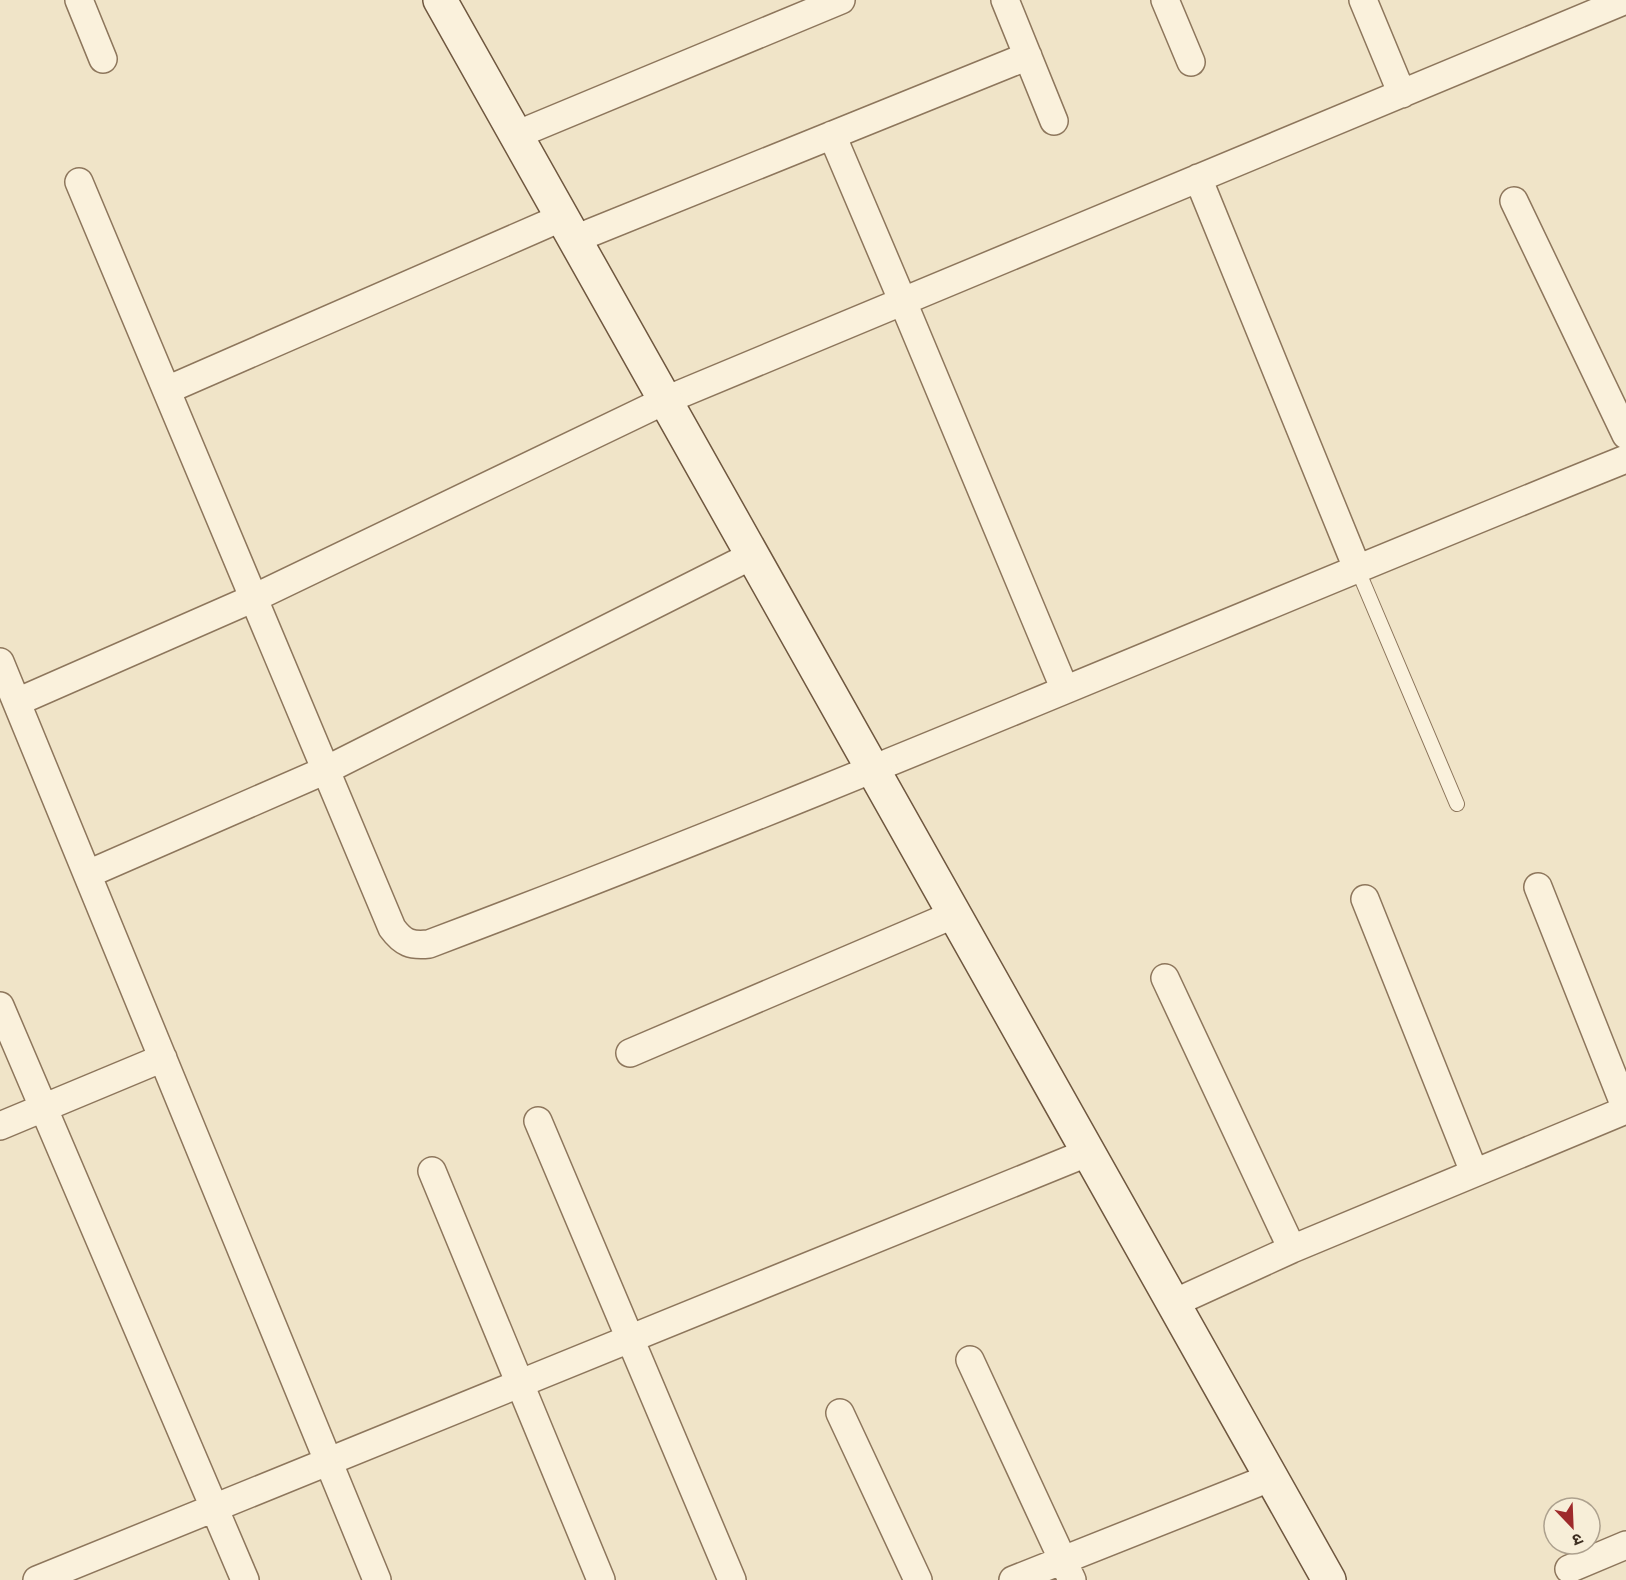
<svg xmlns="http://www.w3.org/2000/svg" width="1626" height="1580" viewBox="0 0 1626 1580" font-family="'Source Serif 4','Noto Sans Devanagari',serif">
<rect width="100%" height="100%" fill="#f0e4c8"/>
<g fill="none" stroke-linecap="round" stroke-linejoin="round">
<g stroke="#8d765c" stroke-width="16">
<path id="lane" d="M 1357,568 L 1457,804"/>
</g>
<g stroke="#8d765c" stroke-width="30">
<path id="street" d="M 79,0 L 103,59
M 1005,0 L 1054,121
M 1165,0 L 1191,62
M 1363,0 L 1402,94
M 516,135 L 841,0
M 832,135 L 903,302 L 1065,690
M 1198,178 L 1357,568
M 79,182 L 392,928 C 403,943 411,946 429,944 C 832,792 1227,620 1626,459
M 1514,201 L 1626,435
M 575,239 L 1028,56
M 167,390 L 563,217
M 0,662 L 377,1580
M 17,702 L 254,598 L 666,400 L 1626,0
M 88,874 L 326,770 L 753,555
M 1538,887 L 1626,1109
M 1365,899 L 1474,1172
M 1165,978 L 1292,1249
M 0,1006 L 245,1580
M 630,1053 L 955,914
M 538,1121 L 732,1580
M 0,1126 L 163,1058
M 432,1171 L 601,1580
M 1174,1303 L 1292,1249 L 1626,1110
M 970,1360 L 1072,1580
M 840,1413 L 918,1580
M 1569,1569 L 1626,1545
M 37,1580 L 1089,1152
M 1013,1580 L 1272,1477"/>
</g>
<g stroke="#6f573f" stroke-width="36">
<path id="secondary" d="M 440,0 L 1329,1580"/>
</g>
<use href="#lane" stroke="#faf1dc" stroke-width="14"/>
<use href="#street" stroke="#faf1dc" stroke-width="27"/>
<use href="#secondary" stroke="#faf1dc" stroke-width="33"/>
</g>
<g transform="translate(1572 1526) rotate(157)"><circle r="28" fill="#f7eed8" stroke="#ada18e" stroke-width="1.5"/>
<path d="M0-4.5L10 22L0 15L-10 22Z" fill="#9e2a2b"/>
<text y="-9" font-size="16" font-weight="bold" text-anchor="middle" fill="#3d2e20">उ</text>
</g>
</svg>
